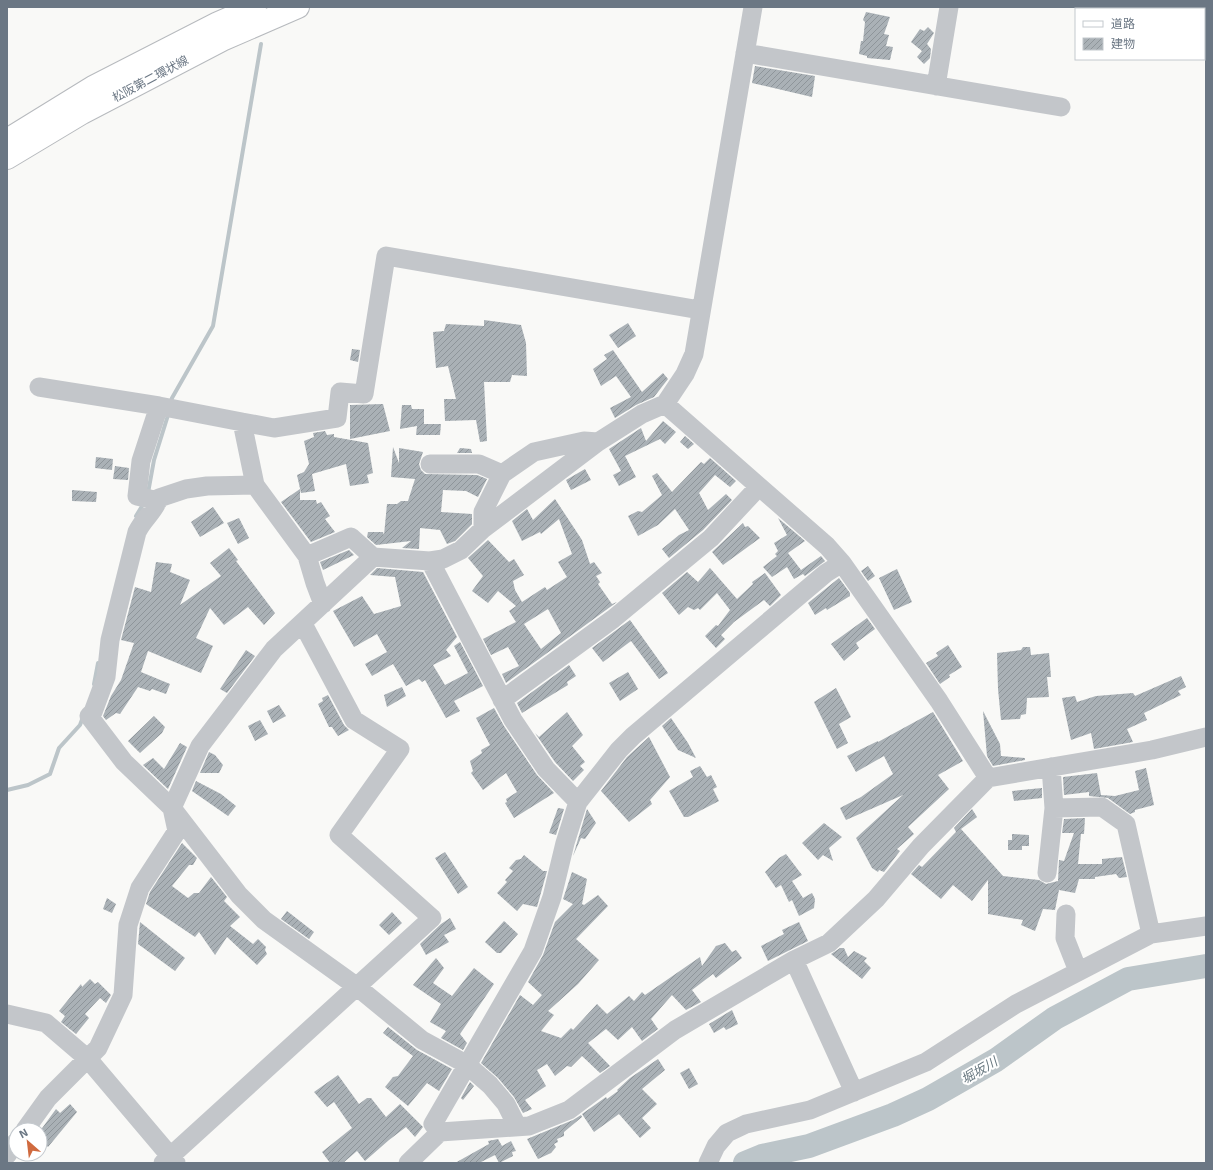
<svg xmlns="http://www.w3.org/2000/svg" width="1213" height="1170" viewBox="0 0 1213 1170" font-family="'Exo 2','Noto Sans JP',sans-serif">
<defs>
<pattern id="building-hatch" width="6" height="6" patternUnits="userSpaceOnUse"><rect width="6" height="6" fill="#aab1b6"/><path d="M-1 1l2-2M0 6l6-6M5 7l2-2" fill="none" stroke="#8e959a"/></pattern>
</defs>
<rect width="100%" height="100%" fill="#f9f9f7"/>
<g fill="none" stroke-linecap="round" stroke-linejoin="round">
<path stroke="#bcc5c9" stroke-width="4" d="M 170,404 L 172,398 L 213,326 L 261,44
M 148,493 L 154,460 L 169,412
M 136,516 L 144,503
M 94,684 L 98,663
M 7,790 L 28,785 L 50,774 L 59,748 L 80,725 L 83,717"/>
<path stroke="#bcc5c9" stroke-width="24" d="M 745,1163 L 762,1156 L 809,1146 L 893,1115 L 928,1099 L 996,1060 L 1055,1018 L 1128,979 L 1206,966"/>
</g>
<path fill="url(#building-hatch)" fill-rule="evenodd" d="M 866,12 L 890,17 L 884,34 L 889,35 L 886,46 L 893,47 L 890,60 L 867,58 L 867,56 L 859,54 L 861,41 L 863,41 L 865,22 L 863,20 Z
M 928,27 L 934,33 L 927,44 L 931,49 L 930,58 L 924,64 L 917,57 L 922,51 L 911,42 L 920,29 L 924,31 Z
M 755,66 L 815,76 L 812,97 L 752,83 Z
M 484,320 L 521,325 L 526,343 L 527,376 L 512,375 L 510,382 L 484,382 L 487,441 L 480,442 L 476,420 L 445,421 L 444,399 L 456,399 L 448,366 L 436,368 L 433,332 L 444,331 L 446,324 L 484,326 Z
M 628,323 L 636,336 L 618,348 L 609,335 Z
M 352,349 L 360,350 L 358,362 L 350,360 Z
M 613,350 L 642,392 L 663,373 L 668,379 L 654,397 L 636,405 L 615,418 L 610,408 L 631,397 L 616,376 L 601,386 L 593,369 L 607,359 L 604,355 Z
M 383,404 L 390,431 L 350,439 L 350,405 Z
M 402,405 L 411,405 L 412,409 L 424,409 L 424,424 L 441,424 L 440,435 L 416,435 L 417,426 L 400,429 Z
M 663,421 L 676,432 L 665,444 L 660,439 L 625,456 L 636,477 L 619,486 L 613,475 L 621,471 L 609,449 L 641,428 L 646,441 Z
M 325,431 L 327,435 L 334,434 L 334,437 L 368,443 L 373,473 L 367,475 L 369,483 L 350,486 L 346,464 L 312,474 L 315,491 L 301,493 L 297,475 L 304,472 L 309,464 L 304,441 L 314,437 L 313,433 Z
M 685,436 L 694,444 L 688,449 L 680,442 Z
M 393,447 L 399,463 L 399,448 L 423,452 L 419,464 L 421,470 L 425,474 L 477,475 L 487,479 L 478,497 L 466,491 L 443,490 L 441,512 L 472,514 L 472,524 L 455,541 L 447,544 L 440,530 L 420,528 L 419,549 L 402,548 L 411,541 L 376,545 L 367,537 L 368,532 L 383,532 L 384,535 L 387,504 L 397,504 L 401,501 L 408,501 L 415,479 L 391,477 Z
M 460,448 L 471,449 L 472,453 L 457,453 Z
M 96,457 L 113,459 L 112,470 L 95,468 Z
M 710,458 L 736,481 L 730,487 L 715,475 L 699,493 L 708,510 L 726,494 L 732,500 L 703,530 L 669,558 L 662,549 L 679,535 L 689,530 L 675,509 L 658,525 L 638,536 L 628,516 L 638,511 L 642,512 L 662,495 L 652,476 L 657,473 L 672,492 L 701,462 L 704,464 Z
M 115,466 L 129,468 L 128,480 L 113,479 Z
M 585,469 L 591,480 L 571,490 L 566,480 Z
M 300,489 L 300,500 L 316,500 L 317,504 L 321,502 L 330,516 L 325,519 L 335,532 L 311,542 L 281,502 Z
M 72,490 L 97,492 L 96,502 L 72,501 Z
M 555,499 L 582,540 L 590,564 L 594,562 L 602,573 L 596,576 L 600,582 L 598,584 L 612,604 L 617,602 L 506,683 L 502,674 L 519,666 L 508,647 L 491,655 L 483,639 L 516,622 L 509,611 L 516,606 L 498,591 L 488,603 L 472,591 L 483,576 L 468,558 L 488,540 L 509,562 L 514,559 L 524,575 L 513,581 L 515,590 L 522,602 L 545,587 L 547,590 L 567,577 L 558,562 L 572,554 L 559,519 L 541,534 L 540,532 L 522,541 L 512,521 L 527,509 L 533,520 ZM 548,609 L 561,633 L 541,649 L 524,624 Z
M 213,507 L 224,523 L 200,537 L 191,522 Z
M 239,518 L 249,538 L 238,544 L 227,523 Z
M 778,518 L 805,541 L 788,553 L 801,570 L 821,556 L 825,561 L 805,576 L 803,574 L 794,579 L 787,567 L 772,577 L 763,567 L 777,556 L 775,554 L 778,551 L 774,543 L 787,535 Z
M 743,523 L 745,527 L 748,526 L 760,538 L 723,565 L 712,552 Z
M 229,548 L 238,560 L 236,561 L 275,613 L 264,625 L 248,607 L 224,625 L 210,608 L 196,638 L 213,646 L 201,673 L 148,651 L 141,672 L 170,684 L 166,694 L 152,689 L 150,691 L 138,687 L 120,714 L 116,713 L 106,720 L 103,716 L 111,696 L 121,680 L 134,643 L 121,640 L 135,587 L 151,592 L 156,562 L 172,564 L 170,572 L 190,580 L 180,605 L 221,576 L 210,563 Z
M 349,550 L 354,555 L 323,570 L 320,562 Z
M 868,566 L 875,576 L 868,581 L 861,571 Z
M 377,568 L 423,572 L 457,637 L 446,650 L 451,656 L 433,665 L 445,685 L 468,673 L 454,646 L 460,642 L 483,686 L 454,701 L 460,711 L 446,718 L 425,680 L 422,682 L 419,679 L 406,686 L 393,664 L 372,676 L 365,664 L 387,652 L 377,634 L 354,647 L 333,611 L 362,596 L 374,614 L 401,606 L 395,577 L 370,575 Z
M 710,568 L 737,599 L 753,584 L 752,582 L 765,573 L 781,595 L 770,606 L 764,600 L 734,622 L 721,635 L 725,639 L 716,648 L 705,636 L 716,625 L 718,626 L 730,610 L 717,593 L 700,610 L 698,608 L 694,610 L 688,607 L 679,615 L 662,593 L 687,572 L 698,582 Z
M 897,569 L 912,602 L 894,610 L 879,578 Z
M 839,578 L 850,593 L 850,596 L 827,610 L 826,608 L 815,615 L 808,603 Z
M 867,618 L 875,629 L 856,643 L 859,648 L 844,661 L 831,644 Z
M 630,620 L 668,673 L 659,679 L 631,641 L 603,662 L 592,648 Z
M 948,645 L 962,667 L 949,675 L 950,677 L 940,684 L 926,663 L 938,656 L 936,653 Z
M 1023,647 L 1030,647 L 1031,655 L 1049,653 L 1051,677 L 1047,677 L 1049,697 L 1027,698 L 1026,714 L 1021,715 L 1020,719 L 1001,720 L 998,689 L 997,653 L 1021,650 Z
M 246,650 L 255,656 L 227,693 L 220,689 Z
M 569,665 L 576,676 L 567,682 L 568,685 L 522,713 L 517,703 Z
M 628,672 L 638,689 L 620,701 L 609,683 Z
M 1181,676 L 1186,687 L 1178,691 L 1181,695 L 1144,713 L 1147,720 L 1127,729 L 1133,742 L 1094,749 L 1091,733 L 1071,740 L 1062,698 L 1075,696 L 1077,702 L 1096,696 L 1133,693 L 1135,696 Z
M 402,687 L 406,696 L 387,707 L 384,695 Z
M 836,688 L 851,717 L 839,724 L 848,743 L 837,749 L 814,702 Z
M 328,695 L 344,725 L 349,730 L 338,736 L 332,727 L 329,727 L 318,704 L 323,701 L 322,698 Z
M 279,705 L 286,716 L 273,723 L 267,711 Z
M 494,708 L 504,726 L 537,775 L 554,793 L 514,818 L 505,803 L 507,802 L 506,799 L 517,792 L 506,773 L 483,790 L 471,773 L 473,771 L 470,761 L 482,753 L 481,750 L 490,745 L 476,718 Z
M 983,711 L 1000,744 L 1001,756 L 1025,758 L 1025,760 L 993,766 L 987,756 Z
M 567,712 L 583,735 L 572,746 L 585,762 L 580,766 L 584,770 L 573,781 L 555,762 L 535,733 L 539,737 Z
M 933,712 L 963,761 L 938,775 L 949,789 L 908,827 L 914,834 L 897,849 L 900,851 L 884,872 L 879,870 L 878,872 L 872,868 L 856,838 L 903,795 L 846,820 L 840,808 L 861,797 L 893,774 L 884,756 L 856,772 L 847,756 L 878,741 L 878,742 Z
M 154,716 L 165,727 L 162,733 L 140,753 L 128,741 Z
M 671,718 L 688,743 L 696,758 L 678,750 L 662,726 Z
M 260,720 L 268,734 L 255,741 L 248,726 Z
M 649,737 L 670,777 L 650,800 L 652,804 L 629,822 L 601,791 L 627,757 Z
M 180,743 L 187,747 L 168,789 L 143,765 L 153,758 L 164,769 Z
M 209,752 L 215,755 L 223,765 L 219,773 L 200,773 Z
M 700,766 L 707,777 L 711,775 L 717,787 L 713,789 L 719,801 L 688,817 L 684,817 L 669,791 L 693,777 L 690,771 Z
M 1146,768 L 1154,805 L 1135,810 L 1135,812 L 1130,814 L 1108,798 L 1089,796 L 1089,792 L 1064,795 L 1063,777 L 1097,773 L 1101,795 L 1115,796 L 1139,790 L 1135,771 Z
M 196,781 L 221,794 L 236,806 L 228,816 L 192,791 Z
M 1042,788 L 1042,798 L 1014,801 L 1012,791 Z
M 558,808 L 564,809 L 556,835 L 549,833 Z
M 587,809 L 596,823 L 585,839 L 581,838 L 573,856 Z
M 972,809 L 977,817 L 961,829 L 1003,876 L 1039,880 L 1046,884 L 1058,881 L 1059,860 L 1064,861 L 1074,833 L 1062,833 L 1064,819 L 1085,818 L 1084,834 L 1081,834 L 1078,864 L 1102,864 L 1102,859 L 1122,857 L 1127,877 L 1119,878 L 1116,874 L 1095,877 L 1095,879 L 1079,879 L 1075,893 L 1059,890 L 1055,910 L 1043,909 L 1035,931 L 1021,925 L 1023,920 L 988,914 L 988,880 L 972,901 L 953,885 L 941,899 L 911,874 L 919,865 L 922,867 L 956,832 L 954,828 Z
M 824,823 L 842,837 L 829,848 L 833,861 L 823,855 L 818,860 L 802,843 Z
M 1012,834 L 1029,835 L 1029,846 L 1022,846 L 1022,850 L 1008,850 L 1008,840 L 1012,840 Z
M 182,843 L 197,858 L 193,865 L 189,865 L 172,886 L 188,898 L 194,893 L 199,893 L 211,877 L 227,897 L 224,901 L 240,917 L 230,926 L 253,944 L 258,939 L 266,947 L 265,950 L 267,954 L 257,965 L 227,937 L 215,955 L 199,932 L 195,937 L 146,904 L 150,892 Z
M 445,852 L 468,887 L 458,894 L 435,858 Z
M 786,854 L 802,875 L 792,881 L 803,898 L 812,893 L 815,899 L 814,908 L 799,916 L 792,900 L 789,902 L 781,885 L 776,888 L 765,872 L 779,858 Z
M 524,855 L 543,871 L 547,871 L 537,907 L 523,904 L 517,911 L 497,893 L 507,882 L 505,880 L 513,871 L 509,868 L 516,860 L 521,859 Z
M 572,872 L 587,879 L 582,904 L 584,905 L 598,895 L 608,906 L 576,939 L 599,960 L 578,984 L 548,1011 L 554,1015 L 541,1031 L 561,1038 L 571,1028 L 573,1030 L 597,1004 L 607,1014 L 629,996 L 634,1001 L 642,992 L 645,995 L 700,957 L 702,966 L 716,946 L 725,943 L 732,952 L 736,950 L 742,958 L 716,978 L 713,974 L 692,990 L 701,1002 L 686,1010 L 672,995 L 651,1019 L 658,1029 L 642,1041 L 632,1027 L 618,1040 L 606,1029 L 588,1043 L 610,1066 L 600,1073 L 582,1056 L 571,1067 L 567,1066 L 555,1076 L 547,1064 L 537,1070 L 546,1086 L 525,1100 L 532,1109 L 523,1113 L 514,1097 L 498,1078 L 481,1063 L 520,995 L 533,1005 L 542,995 L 528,982 L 543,955 L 555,922 L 573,904 L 563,899 Z
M 107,898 L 116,904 L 112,913 L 103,909 Z
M 287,911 L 314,932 L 309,939 L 281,919 Z
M 392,912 L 402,923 L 389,935 L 379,925 Z
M 450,918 L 456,929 L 444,935 L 449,942 L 426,955 L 420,944 L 441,924 Z
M 504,921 L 518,934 L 501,953 L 497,953 L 485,942 Z
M 140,922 L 185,958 L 175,971 L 138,944 Z
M 799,922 L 808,941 L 768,961 L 761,946 L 784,934 L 782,930 Z
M 840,948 L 844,948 L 848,957 L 854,951 L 867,958 L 864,961 L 871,968 L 862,979 L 831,954 Z
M 436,958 L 444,968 L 433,983 L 452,996 L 474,968 L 494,984 L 460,1034 L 467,1043 L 463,1050 L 441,1038 L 446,1031 L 430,1022 L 441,1004 L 413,985 Z
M 90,979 L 95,984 L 98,982 L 111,995 L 106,1003 L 100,998 L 85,1014 L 89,1018 L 76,1034 L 61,1022 L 65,1016 L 59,1011 L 81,984 L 82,987 Z
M 732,1010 L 738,1024 L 726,1030 L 724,1027 L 714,1033 L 709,1024 Z
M 388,1027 L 417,1050 L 452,1069 L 439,1091 L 427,1083 L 408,1106 L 385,1087 L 393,1077 L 398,1076 L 413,1056 L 383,1033 Z
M 658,1059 L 665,1070 L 642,1089 L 657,1104 L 642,1118 L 651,1128 L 640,1138 L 619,1114 L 594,1132 L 582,1114 L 606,1097 L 607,1099 L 618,1091 L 617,1090 L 630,1078 Z
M 689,1068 L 698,1084 L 689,1089 L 680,1073 Z
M 338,1075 L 359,1104 L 367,1098 L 371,1098 L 386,1117 L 400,1104 L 423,1127 L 415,1137 L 406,1127 L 389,1140 L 365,1161 L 357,1151 L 343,1163 L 330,1163 L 322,1152 L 352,1128 L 334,1102 L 327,1107 L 314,1092 Z
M 470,1082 L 474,1086 L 463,1100 L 461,1098 Z
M 70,1104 L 77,1112 L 48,1147 L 40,1138 L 40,1131 L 56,1109 L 60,1113 Z
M 581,1115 L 582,1117 L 564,1132 L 564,1136 L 557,1139 L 558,1142 L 554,1144 L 556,1147 L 551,1153 L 538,1159 L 527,1139 L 573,1120 Z
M 498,1139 L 502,1146 L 511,1141 L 516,1151 L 512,1152 L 513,1156 L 499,1163 L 495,1155 L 479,1163 L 455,1163 L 489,1144 L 488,1141 Z"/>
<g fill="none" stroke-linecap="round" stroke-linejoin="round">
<g stroke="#b7babe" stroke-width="24">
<path id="major" d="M 7,140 L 93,87 L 218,23 L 255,7
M 7,158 L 82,113 L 222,40 L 298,7"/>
</g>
<path stroke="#c3c6ca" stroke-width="19" d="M 745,53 L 1061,107
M 936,86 L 949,7
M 700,310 L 386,256 L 364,394 L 340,392 L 337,418 L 274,428 L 242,422 L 255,485 L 307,556 L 351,537 L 373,557 L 430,561 L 443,559 L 461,550 L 483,529 L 598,442 L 642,414 L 665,404 L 685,374 L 694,354 L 753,7
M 39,387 L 159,406 L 242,422
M 665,404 L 827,546 L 842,563 L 939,701 L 988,778
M 430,464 L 479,464 L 502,474
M 255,485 L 207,486 L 186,489 L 159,498 C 155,511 143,519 137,532 L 110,640 L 106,677 L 93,712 L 89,716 L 124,762 L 172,808 L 239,895 L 264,920 L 356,986 L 422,1040 L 466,1064 L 490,1085 L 506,1104 L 517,1126
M 158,501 L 137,496 L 141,461 L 159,406
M 483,529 L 483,512 L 502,474 L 534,452 L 584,441 L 598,442
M 307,556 L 315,583 L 323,604
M 430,561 L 513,720 L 546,769 L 578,802
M 502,700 L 613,619 L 711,538 L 753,493 L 757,485
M 1051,767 L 1054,808 L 1102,807 L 1126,824 L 1151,934
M 1047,873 L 1054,808
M 1066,914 L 1065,938 L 1078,971
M 794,960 L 854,1092
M 7,1014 L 46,1023 L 88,1059 L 176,1163
M 25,1130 L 48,1098 L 98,1048 L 123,995 L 128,925 L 140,888 L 177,831 L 172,808 L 200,746 L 274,649 L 373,557
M 440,1132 L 433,1124 L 533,951 L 552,897 L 565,843 L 578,802 L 619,750 L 633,736 L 826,573 L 842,563
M 7,1155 L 16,1142
M 163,1163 L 432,918 L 339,835 L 400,749 L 354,720 L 303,624
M 408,1163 L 440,1132 L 529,1126 L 569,1110 L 675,1030 L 794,960 L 829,943 L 876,899 L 921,846 L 988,778 L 1152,750 L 1206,737
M 708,1163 L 716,1146 L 727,1133 L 746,1124 L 810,1110 L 926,1062 L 1016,1004 L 1151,934 L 1206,926"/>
<use href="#major" stroke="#fff" stroke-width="22"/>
</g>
<g text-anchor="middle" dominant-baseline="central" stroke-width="4" stroke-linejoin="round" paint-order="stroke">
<g font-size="12" fill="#6b7784" stroke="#fff">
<text transform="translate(150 78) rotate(-28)">松阪第二環状線</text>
</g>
<g font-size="13" font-style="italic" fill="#67777f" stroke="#fff">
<text transform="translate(979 1070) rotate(-31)">堀坂川</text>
</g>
</g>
<rect width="1213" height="1170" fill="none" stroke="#6b7784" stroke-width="16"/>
<rect x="1075" y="8" width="130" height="52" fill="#ffffff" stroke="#c4c9ce"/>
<rect x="1083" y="21" width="20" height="6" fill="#ffffff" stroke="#c4c9ce"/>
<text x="1111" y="28" font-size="12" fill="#6b7784">道路</text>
<rect x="1083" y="38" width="20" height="12" fill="url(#building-hatch)" stroke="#c4c9ce"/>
<text x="1111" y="48" font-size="12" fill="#6b7784">建物</text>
<g transform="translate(28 1142) rotate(332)"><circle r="19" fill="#ffffff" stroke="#c4c9ce"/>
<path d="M0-3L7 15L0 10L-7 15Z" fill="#d06a3f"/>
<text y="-6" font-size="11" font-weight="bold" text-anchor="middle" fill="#6b7784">N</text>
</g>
</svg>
